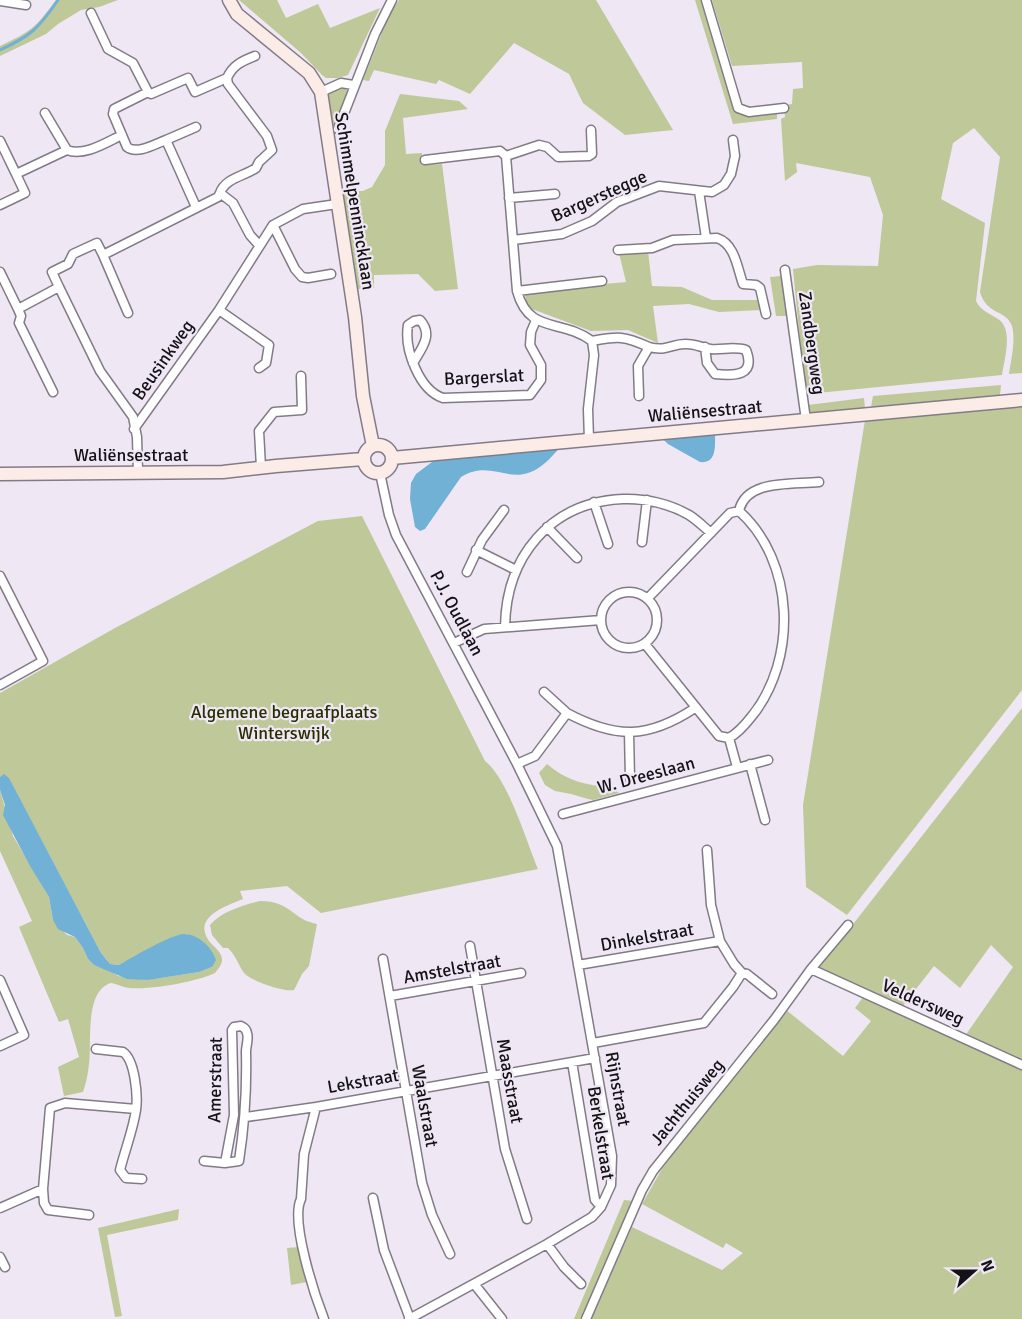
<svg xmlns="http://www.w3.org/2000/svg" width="1022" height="1319" viewBox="0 0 1022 1319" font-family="Signika,sans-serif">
<rect width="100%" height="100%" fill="#efe7f4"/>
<path fill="#bfc899" d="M 56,0 L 118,0 L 99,7 L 81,10 L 58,24 L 46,34 L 0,56 L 0,46 C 32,31 35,28 56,0 Z
M 239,0 L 277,0 L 286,18 L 318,4 L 330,28 L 380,8 L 348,75 L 338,78 L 326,78 L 322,75 L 301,53 Z
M 399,0 L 596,0 L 673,130 L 625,135 L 583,103 L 569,74 L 514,43 L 470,94 L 439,80 L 436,84 L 374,70 L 369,81 L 363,80 L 389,15 Z
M 695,0 L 704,0 L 738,108 L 777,109 L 777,119 L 733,124 Z
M 712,0 L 1022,0 L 1022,373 L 1009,374 C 1011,360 1016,340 1012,326 C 1006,309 987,316 980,292 L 1000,157 L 974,128 L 953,143 L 941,199 L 985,223 L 976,301 C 981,311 989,313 998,319 C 1014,329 1004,360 1002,375 L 807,394 L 803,371 L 793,269 L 817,265 L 878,266 L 883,215 L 870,177 L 796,163 L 797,172 L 785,181 L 781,119 L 785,117 L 784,105 L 792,104 L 793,89 L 803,88 L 802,62 L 732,66 Z
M 341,86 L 345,88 L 349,94 L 334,130 L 328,96 L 331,91 Z
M 400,94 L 459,101 L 468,109 L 403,118 L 406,154 L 422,153 L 423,165 L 442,164 L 458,289 L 435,291 L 418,274 L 374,275 L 374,288 L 358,289 L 343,191 L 363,191 L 372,187 L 385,165 L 385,131 Z
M 648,251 L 652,286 L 682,287 L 712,300 L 760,300 L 761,310 L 719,312 L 689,304 L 653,306 L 658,343 L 628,330 L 591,331 L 532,309 L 526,303 L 525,291 L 626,282 L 619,253 Z
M 781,276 L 787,316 L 776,316 L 770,277 Z
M 1001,385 L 1000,395 L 871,407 L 873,396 Z
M 864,398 L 865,408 L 808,413 L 808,405 Z
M 1022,405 L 1022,690 L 847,915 L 806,887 L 803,805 L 865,420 Z
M 362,516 L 485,761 C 508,779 526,840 538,869 L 321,913 L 287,886 L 240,891 L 243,899 C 226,906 192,917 209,941 C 214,947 222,952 222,960 C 222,965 218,969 215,973 C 196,982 150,990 129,988 C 122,987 117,984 111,983 C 84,991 92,1043 89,1064 C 88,1074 86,1083 83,1092 L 64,1096 L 58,1067 L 79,1057 L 68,1019 L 59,1022 L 19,927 L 32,921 L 0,851 L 0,790 L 13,836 L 49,897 L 53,920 L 67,935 L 75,937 L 83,948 L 88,959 L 94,965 L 109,970 L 118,976 L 147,980 L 199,972 L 212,967 L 199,939 L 187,934 L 175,936 L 119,965 L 110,964 L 101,953 L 9,779 L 4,775 L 0,777 L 0,693 L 115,628 L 318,521 Z
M 1022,708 L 1022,1062 L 965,1036 L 1013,967 L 991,945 L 960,988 L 934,966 L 902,1007 L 818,969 Z
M 547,764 C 565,780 587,786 611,787 L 619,793 L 593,800 L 588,799 L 571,794 L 555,791 L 545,785 L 539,773 Z
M 260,901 C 291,901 293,920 317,924 L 309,966 L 302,974 L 294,990 C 284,992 251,981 244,973 C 238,964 236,956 228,948 L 223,948 L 212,935 L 210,925 C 222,911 244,905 260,901 Z
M 864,996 L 1022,1069 L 1022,1319 L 591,1319 L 632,1227 L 722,1270 L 743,1253 L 726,1243 L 723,1248 L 642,1204 L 662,1169 L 785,1009 L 843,1056 L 871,1021 L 855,1008 Z
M 624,1200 L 634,1201 L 580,1319 L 574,1319 Z
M 179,1209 L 178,1220 L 107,1235 L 122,1316 L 115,1317 L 98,1228 Z
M 299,1247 L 307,1282 L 291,1285 L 287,1248 Z"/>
<path fill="#70b1d5" d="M 715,434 C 715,446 717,464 700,462 L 668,444 L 662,438 Z
M 560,447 C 517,502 499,454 461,477 L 425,529 L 420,531 L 415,527 L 410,499 L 411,483 L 416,474 L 436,459 Z
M 4,774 L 9,778 L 101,953 L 110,964 L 119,965 C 131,958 172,934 184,934 C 198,934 212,947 216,960 L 212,967 L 199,972 L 148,980 L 127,979 L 94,965 L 88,959 L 83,948 L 75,937 L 58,929 L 53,920 L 49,897 L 30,866 L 3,815 L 5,805 L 0,790 L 0,777 Z"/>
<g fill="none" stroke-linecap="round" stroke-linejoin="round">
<path stroke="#70b1d5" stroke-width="3" d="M 0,50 C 31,36 39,28 58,0"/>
<g stroke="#827b86" stroke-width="11">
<path id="street" d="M 706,0 L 738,108 L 749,112 L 784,108
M 0,1 L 26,5
M 91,13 L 108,49 L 133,63 L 148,92 L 114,109 L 113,114 L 127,147 C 137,155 155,144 166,140 L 196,207
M 227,78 C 233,65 242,61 255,56
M 148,92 L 151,94 L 188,78 L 195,92 L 227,78 L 228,84 L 267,136 L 272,150 L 259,162 L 256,168 C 245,176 225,178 220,193
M 321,92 L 341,83 L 353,85
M 45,113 L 67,150
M 338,129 L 375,34 L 392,0
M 166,140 L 196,127
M 0,141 L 16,174
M 506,156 L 539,145 L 547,147 L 558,157 L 589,156 L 592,154 L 591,130
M 425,160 L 500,151 L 506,156 L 517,291 C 529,335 561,318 592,341 L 594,355 L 588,409 L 589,440
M 699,191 L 706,238
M 509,198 L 555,194
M 0,205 L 25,193 L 16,174 L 67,150 C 84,157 107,142 122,135
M 273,225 L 295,269 L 302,277 L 308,278 L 331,274
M 513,240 L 562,234 L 592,221 L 617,202 L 659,186 L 712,192 L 724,185 L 731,174 L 735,156 L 733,140
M 618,250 L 652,248 L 673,240 L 717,238 C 735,244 737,267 743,284 L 756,285 L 760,288 L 766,314
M 103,255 L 128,313
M 785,270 L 806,420
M 0,272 L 18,309 L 59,287 L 100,371 L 133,417 L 137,437 L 138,473
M 59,287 L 52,272 L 68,264 L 73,254 L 97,243 L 103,255 L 218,197 L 220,193 L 233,203 L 250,235 L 259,245
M 517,291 L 602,281
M 18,309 L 21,316 L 19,323 L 53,392
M 219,310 L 269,345 L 266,363 L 259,368
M 592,341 C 619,336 624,336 649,347 L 638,366 L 639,396
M 649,347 C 668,352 672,343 687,344 C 695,344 703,348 711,349 C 723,350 734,346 746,350 C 756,376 735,376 715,374 L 707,363 L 705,347
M 413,363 C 421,349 434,335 420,320 L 414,321 L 408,325 C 404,349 419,390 443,398 L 530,395 L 541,380 L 541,365 L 530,345 L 531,332 L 536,320
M 134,429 L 219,310 L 273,225 L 303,209 L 337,204
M 261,467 L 259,431 L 274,412 L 302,410 L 301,376
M 380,473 L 389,515 L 396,535 L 517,764 L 557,846 L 612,1156 L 611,1185 L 601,1207 L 592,1217 L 547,1244 L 409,1319
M 594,502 L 608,544
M 739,511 C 746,479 792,485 819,482
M 547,527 L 577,558
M 642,542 L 647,500
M 476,550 L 516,570
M 467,572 L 482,540 L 504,510
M 0,576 L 43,661 L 0,685
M601 620a28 28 0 1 1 56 0a28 28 0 1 1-56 0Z
M 648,598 L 730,513 L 739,511 C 795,561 798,659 752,716 C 745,725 738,733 729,738 L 737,767
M 505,627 C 506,557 550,502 623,499 C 645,498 670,504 689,515 C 697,520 704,527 711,533
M 454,643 L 484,629 L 601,620
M 645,644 L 719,736 L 729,738
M 544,692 L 567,713
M 629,732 L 630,779
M 517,764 L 535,756 L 567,713 C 616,739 648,739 695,708
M 750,764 L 765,820
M 563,814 L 768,760
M 707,850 L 711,905 L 720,941 L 734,964 L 742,973 L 747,974 L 772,994
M 470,946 L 505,1149 L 527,1219
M 383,959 L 422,1183 L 432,1215 L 450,1254
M 578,965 L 720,941
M 811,969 L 1022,1065
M 0,980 L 24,1035 L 0,1046
M 390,996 L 521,973
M 593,1043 L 704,1023 L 733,987 L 742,973
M 96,1049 L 123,1052 C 135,1060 138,1096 136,1110 C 133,1130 125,1150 120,1170 L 126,1178 L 142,1179
M 572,1062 L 595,1200 L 601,1207
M 246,1117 L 316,1107
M 204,1161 L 225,1163 L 239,1161 C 245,1122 247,1091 246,1052 C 246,1046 249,1038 247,1033 C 246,1028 244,1028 241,1026 L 234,1027 L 232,1030 L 234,1115 L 225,1163
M 373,1198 L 384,1250 L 410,1319
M 0,1208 L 43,1189
M 89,1215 L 48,1210 L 44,1203 L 43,1189 L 50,1108 L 65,1103 L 136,1109
M 547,1244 L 564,1267 L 581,1284
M 0,1257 L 5,1267
M 475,1285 L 502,1319
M 324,1319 C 315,1296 290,1221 301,1199 L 304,1154 L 316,1107 L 595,1058
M 586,1319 L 642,1190 L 653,1171 L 774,1020 L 811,969 L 848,925"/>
</g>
<g stroke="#827b86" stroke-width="15">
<path id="secondary" d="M 229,0 L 237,14 L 309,73 L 321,92 L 355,317 L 363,396 L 373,446
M364 459a14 14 0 1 1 28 0a14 14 0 1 1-28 0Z
M 392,458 L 1022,400
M 0,474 L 223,472 L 276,466 L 363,459"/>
</g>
<use href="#street" stroke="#fff" stroke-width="8"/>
<use href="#secondary" stroke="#fbece8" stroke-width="12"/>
</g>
<g text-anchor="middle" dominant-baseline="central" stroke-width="4.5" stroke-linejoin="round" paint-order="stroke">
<g font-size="18" fill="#151217" stroke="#efe7f4">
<text transform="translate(599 196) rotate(-24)">Bargerstegge</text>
<text transform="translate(355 201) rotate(81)">Schimmelpennincklaan</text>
<text transform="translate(812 343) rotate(82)">Zandbergweg</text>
<text transform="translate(163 360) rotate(-55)">Beusinkweg</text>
<text transform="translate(484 377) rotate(-3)">Bargerslat</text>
<text transform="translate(705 411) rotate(-5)">Waliënsestraat</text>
<text x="131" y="455">Waliënsestraat</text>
<text transform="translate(457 613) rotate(62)">P.J. Oudlaan</text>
<text transform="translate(646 775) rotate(-15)">W. Dreeslaan</text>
<text transform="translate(647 937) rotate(-10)">Dinkelstraat</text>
<text transform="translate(452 969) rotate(-10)">Amstelstraat</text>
<text transform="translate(923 1002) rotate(24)">Veldersweg</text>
<text transform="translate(215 1080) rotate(-89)">Amerstraat</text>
<text transform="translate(363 1081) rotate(-10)">Lekstraat</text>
<text transform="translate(510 1081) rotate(80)">Maasstraat</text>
<text transform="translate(618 1089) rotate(80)">Rijnstraat</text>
<text transform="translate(687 1102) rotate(-51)">Jachthuisweg</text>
<text transform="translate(425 1106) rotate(80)">Waalstraat</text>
<text transform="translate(601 1133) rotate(81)">Berkelstraat</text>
</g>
<g font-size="18" fill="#292e00" stroke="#efe7f4">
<text x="284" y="712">Algemene begraafplaats<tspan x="284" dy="21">Winterswijk</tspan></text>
</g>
</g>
<g transform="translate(974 1271) rotate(69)" stroke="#efe7f4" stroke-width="4.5" paint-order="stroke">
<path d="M0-4.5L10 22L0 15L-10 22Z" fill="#151217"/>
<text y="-9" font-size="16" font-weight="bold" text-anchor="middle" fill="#151217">N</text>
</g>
</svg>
